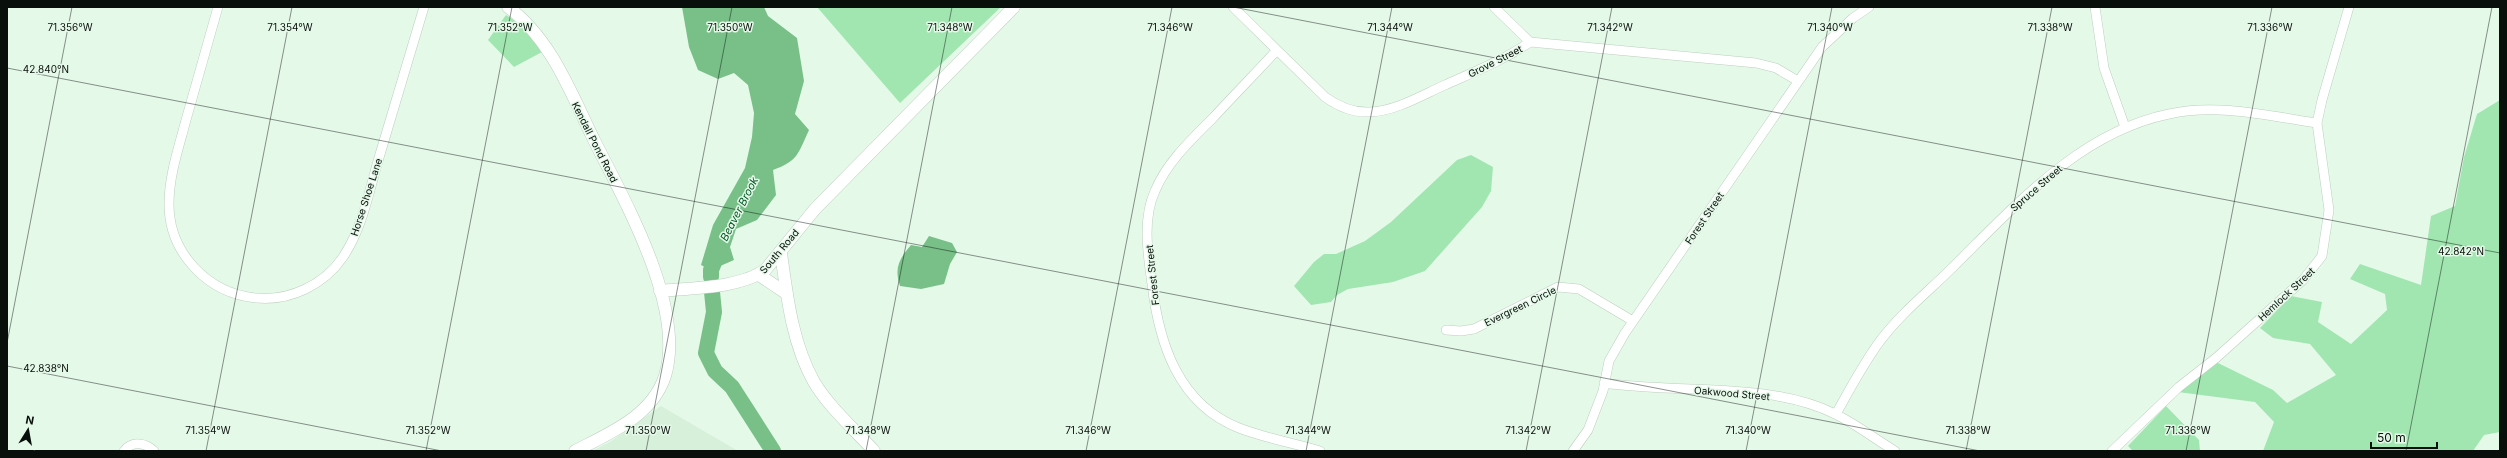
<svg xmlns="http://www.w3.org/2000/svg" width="2507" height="458" viewBox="0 0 2507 458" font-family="Inter,sans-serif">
<rect width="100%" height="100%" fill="#e5f9e9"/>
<path fill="#d6f0da" d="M 661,406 L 738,451 L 592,451 L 610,442 Z"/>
<path fill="#a1e6b0" d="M 817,7 L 1001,7 L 900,103 Z
M 506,15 C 521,24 535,36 542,52 L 514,67 L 488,40 Z
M 2500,100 L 2500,432 L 2484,435 L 2473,451 L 2263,451 L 2274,422 L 2255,402 L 2178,392 L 2216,362 L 2273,390 L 2287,403 L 2336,375 L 2310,344 L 2273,338 L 2260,328 L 2291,296 L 2322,302 L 2318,322 L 2351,344 L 2387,310 L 2385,294 L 2350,279 L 2360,264 L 2421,285 L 2431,216 L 2455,206 L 2464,157 L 2477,114 Z
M 1471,155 L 1493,167 L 1491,191 L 1482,207 L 1425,271 L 1393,282 L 1348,289 L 1337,295 L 1331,302 L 1311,305 L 1294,286 L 1314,262 L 1324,254 L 1336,254 L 1365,241 L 1391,222 L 1457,160 Z
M 2166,406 L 2199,440 L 2200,451 L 2133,451 L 2128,446 Z"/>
<path fill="#78c088" d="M 682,7 L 764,7 L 768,16 L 797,38 L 804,81 L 795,114 L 809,130 C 798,154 798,161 773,170 L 776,195 L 757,220 L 736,229 L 730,247 L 734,260 L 711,270 L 701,265 L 713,225 L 745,168 L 752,137 L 754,113 L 748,85 L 734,73 L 718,79 L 698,70 L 689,47 Z
M 929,236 L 952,243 L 957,252 L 950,264 L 944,284 L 921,289 L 900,286 C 894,268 899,259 911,245 L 922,247 Z"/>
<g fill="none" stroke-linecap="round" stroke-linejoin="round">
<path stroke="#78c088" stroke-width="16" d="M 711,277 L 711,270 L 719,250
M 712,292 L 714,312 L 706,353 L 715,371 L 732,387 L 773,451"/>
<g stroke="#bccfbf" stroke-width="10">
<path id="street" d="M 218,7 C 207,45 197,82 186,120 C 179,147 169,175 169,204 C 169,253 208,294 257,298 C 290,301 324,285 343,257 C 362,229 369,192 378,161 C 394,109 409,58 424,7
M 1233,7 L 1325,97 C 1339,107 1353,113 1370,112 C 1396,111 1422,95 1445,85 C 1474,72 1504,60 1530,42 L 1756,63 L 1776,68 L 1798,81
M 1494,7 L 1530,42
M 2095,7 L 2104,68 L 2125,127
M 1277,50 C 1256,73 1234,95 1213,118 C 1191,140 1167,162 1155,191 C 1142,219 1148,255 1152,284 C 1159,343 1178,404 1239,428 C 1265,438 1293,443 1320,451
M 1446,330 L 1461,331 L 1474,329 L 1558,287 L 1579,289 L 1633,321
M 1604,383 C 1677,394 1769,381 1835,414 C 1856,424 1875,439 1895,451
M 1836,414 C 1850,389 1863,364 1880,341 C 1901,313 1929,291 1953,267 C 2015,206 2080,132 2169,114 C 2218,103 2269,116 2317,123
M 124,451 C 132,441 145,442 154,451
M 1573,451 L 1588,430 L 1603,391 L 1609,361 L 1625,333 L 1822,47 L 1853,18 L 1869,7
M 2112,451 L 2179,387 L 2216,358 L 2303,280 L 2322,256 L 2329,210 L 2317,123 L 2322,100 L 2349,7"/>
</g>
<g stroke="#bccfbf" stroke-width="13">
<path id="secondary" d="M 508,7 C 551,39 571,93 594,140 C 624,200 686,307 665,376 C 652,416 610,433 575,451
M 781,253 C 787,296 792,343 814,382 C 828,406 855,430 874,451
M 759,275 L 786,293
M 660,291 C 690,288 743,288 766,269 L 815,209 L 1014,7"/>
</g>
<use href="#street" stroke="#fff" stroke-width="9"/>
<use href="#secondary" stroke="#fff" stroke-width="12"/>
</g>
<path fill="none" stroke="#090f0a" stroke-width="1" stroke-opacity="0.45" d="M 1233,7 L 2500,253M 7,68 L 1980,451M 7,343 L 72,7M 7,366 L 442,451M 206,451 L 292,7M 426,451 L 512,7M 646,451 L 732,7M 866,451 L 952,7M 1086,451 L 1172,7M 1306,451 L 1392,7M 1526,451 L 1612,7M 1746,451 L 1832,7M 1966,451 L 2052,7M 2186,451 L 2272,7M 2406,451 L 2492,7"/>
<g text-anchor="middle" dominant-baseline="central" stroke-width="3" stroke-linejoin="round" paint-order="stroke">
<g font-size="10" fill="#090f0a" stroke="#e5f9e9">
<text transform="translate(1495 61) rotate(-27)">Grove Street</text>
<text transform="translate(595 142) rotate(63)">Kendall Pond Road</text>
<text transform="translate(2036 188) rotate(-41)">Spruce Street</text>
<text transform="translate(366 197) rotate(-72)">Horse Shoe Lane</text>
<text transform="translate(1704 218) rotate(-56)">Forest Street</text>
<text transform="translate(779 251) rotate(-50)">South Road</text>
<text transform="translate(1152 275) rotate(-96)">Forest Street</text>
<text transform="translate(2286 294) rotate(-43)">Hemlock Street</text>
<text transform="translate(1520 306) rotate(-26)">Evergreen Circle</text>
<text transform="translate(1732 393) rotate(5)">Oakwood Street</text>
</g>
<g font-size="11" font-style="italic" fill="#005825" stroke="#e5f9e9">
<text transform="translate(739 209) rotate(-63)">Beaver Brook</text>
</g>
</g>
<g font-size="10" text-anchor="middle" fill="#090f0a" stroke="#e5f9e9" stroke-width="3" stroke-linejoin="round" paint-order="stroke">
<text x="70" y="31">71.356°W</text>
<text x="290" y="31">71.354°W</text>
<text x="510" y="31">71.352°W</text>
<text x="730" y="31">71.350°W</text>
<text x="950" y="31">71.348°W</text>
<text x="1170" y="31">71.346°W</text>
<text x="1390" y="31">71.344°W</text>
<text x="1610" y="31">71.342°W</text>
<text x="1830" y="31">71.340°W</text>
<text x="2050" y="31">71.338°W</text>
<text x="2270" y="31">71.336°W</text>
<text x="46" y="73">42.840°N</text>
<text x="2461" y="255">42.842°N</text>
<text x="46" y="372">42.838°N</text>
<text x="208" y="434">71.354°W</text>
<text x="428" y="434">71.352°W</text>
<text x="648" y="434">71.350°W</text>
<text x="868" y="434">71.348°W</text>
<text x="1088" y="434">71.346°W</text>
<text x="1308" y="434">71.344°W</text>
<text x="1528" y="434">71.342°W</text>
<text x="1748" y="434">71.340°W</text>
<text x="1968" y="434">71.338°W</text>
<text x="2188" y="434">71.336°W</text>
</g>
<rect width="2507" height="458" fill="none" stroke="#090f0a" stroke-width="16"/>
<g transform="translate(28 430) rotate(11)" stroke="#e5f9e9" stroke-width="3" paint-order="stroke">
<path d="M0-3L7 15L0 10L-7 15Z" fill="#090f0a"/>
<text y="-6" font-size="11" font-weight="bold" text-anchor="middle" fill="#090f0a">N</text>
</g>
<path d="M2371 442v6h66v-6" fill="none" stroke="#090f0a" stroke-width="2"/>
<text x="2377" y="442" font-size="12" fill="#090f0a" stroke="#e5f9e9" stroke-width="3" paint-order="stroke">50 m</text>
</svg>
